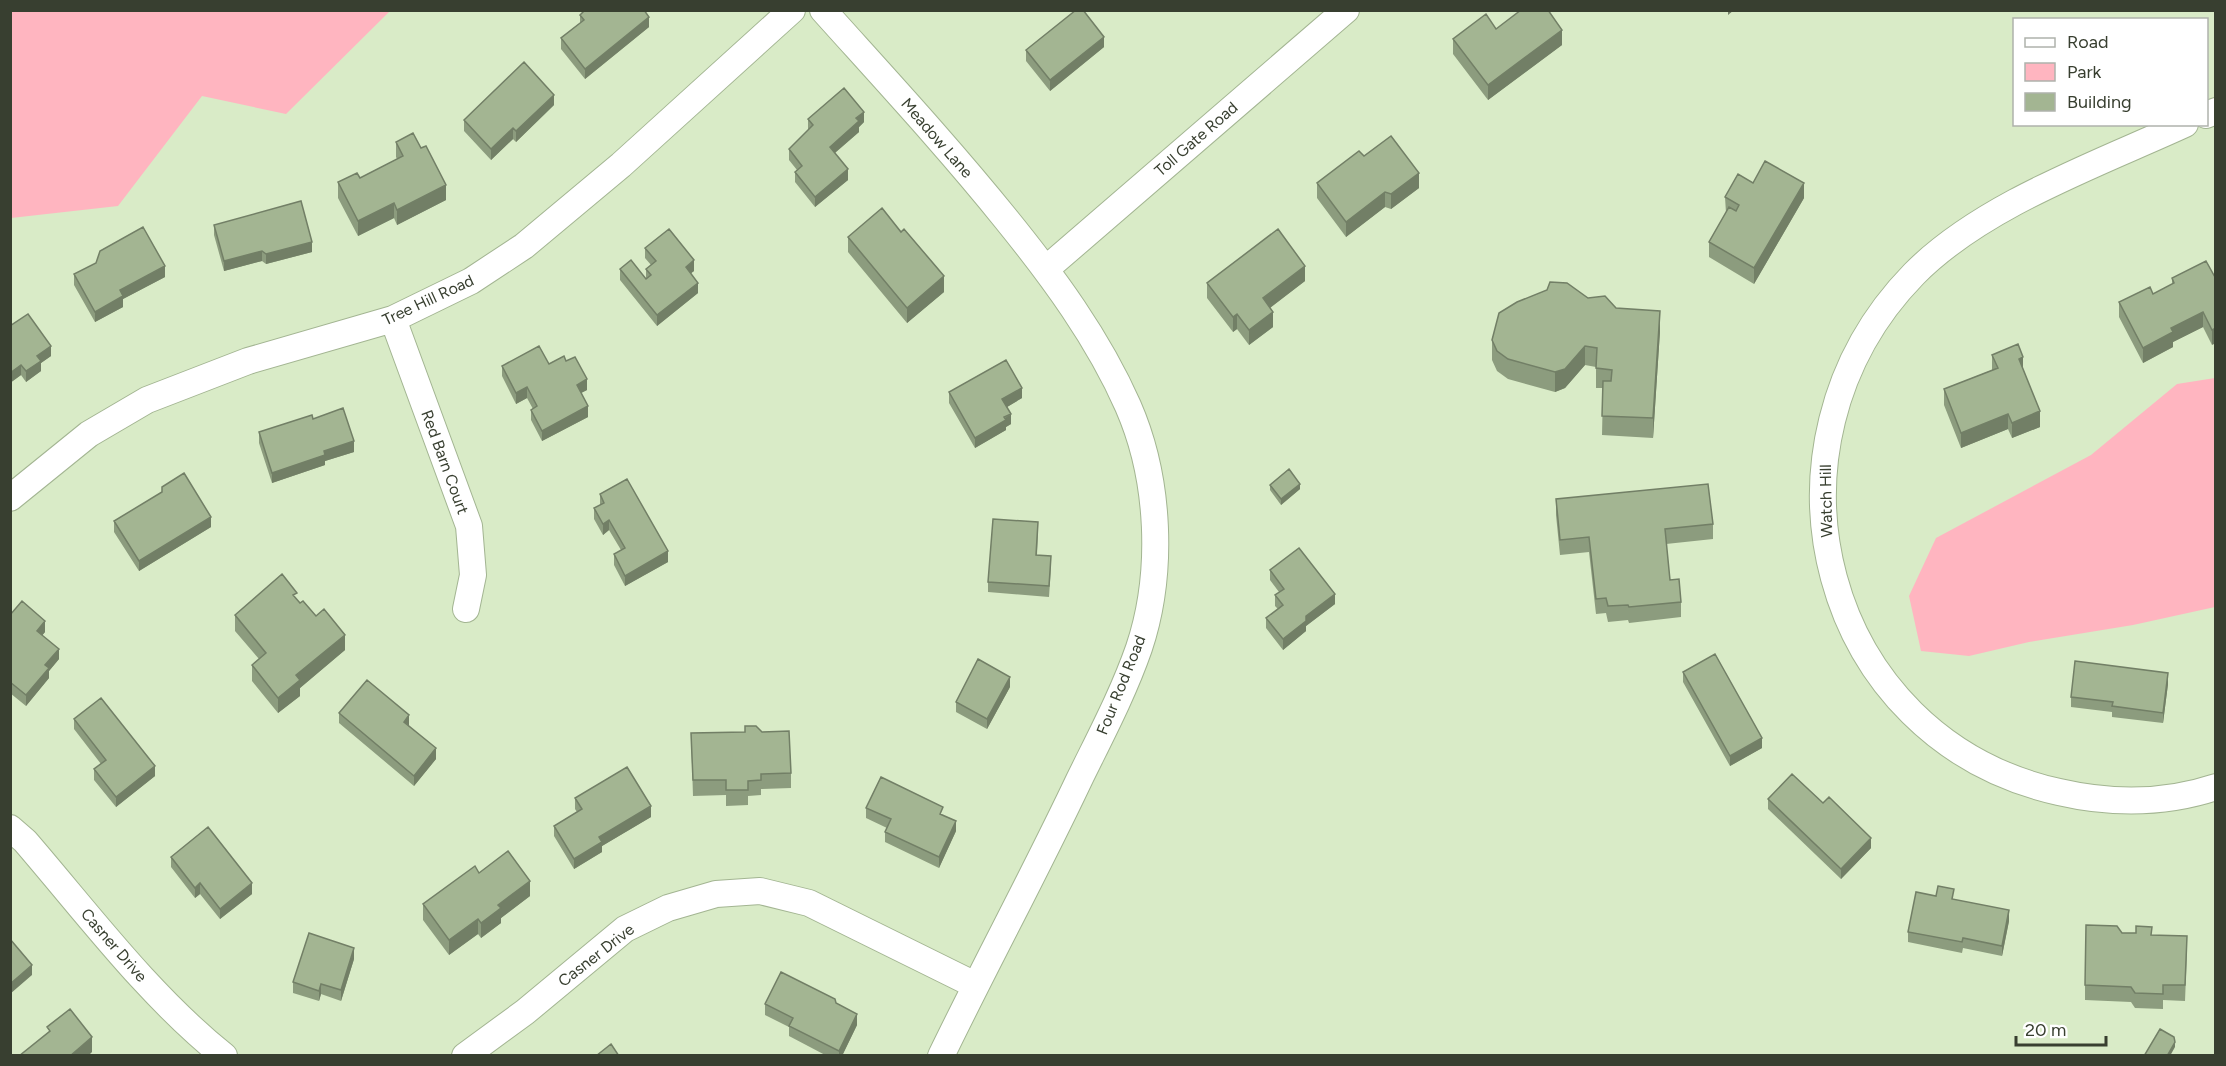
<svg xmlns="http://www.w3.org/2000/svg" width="2226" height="1066" viewBox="0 0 2226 1066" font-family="Figtree,sans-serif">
<rect width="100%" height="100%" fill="#d9ebc7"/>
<path fill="#ffb5c0" d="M 10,11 L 11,10 L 390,11 L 286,114 L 202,96 L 118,206 L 11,218 Z
M 2215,378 L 2215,607 L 2133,625 L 2029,642 L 1969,656 L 1921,651 L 1909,596 L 1936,538 L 2091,455 L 2177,384 Z"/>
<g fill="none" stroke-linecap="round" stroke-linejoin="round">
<g stroke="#a3b592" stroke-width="28">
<path id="minor" d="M 823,10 C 885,79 948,147 1006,219 C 1053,277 1098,338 1128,406 C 1160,479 1164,573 1139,648 C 1123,694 1100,737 1079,780 C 1035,873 986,963 941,1056
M 2206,115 L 2216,111
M 2185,124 C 2098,164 1982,205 1914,274 C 1746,446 1820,739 2059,792 C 2111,804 2165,804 2216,787
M 1046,269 L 1346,10
M 393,319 L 469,526 L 473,575 L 466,609
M 10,498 L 89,434 L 147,400 L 248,361 L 393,319 L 471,281 L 524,246 L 621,165 L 792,10
M 10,828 L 25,841 C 88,914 148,995 224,1056
M 465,1056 L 525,1012 L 625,929 L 668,908 L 716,894 L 760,891 L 809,903 L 975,985"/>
</g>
<use href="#minor" stroke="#fff" stroke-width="26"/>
</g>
<path fill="#8c9c7e" d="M 580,15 L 649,27 L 585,79 L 561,49 L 561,38 L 580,23 Z
M 1496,29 L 1562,45 L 1488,100 L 1453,54 L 1453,39 Z
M 1104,47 L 1050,91 L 1026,61 L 1026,50 Z
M 554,105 L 516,142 L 513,139 L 491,160 L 464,131 L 464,120 Z
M 808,119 L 864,122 L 859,127 L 859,132 L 835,153 L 848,180 L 815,207 L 795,182 L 795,172 L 797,170 L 789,160 L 789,149 L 808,130 Z
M 396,142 L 446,200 L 397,225 L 394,218 L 358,236 L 338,198 L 338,182 L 360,178 L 397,159 L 396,157 Z
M 1364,156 L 1419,188 L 1391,209 L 1385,207 L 1346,237 L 1317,198 L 1317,183 Z
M 1725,197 L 1804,198 L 1754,284 L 1709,257 L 1709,242 L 1726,213 Z
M 214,225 L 312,252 L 266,264 L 262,261 L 224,271 L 214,235 Z
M 848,237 L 944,292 L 907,323 L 848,252 Z
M 645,248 L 694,271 L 691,273 L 698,293 L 657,326 L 620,280 L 620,269 L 646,279 L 646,269 L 651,265 L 645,258 Z
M 74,274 L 165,277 L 123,299 L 123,307 L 95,322 L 74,285 Z
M 2172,278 L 2216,279 L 2212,345 L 2203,327 L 2173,342 L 2173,347 L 2143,363 L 2119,317 L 2119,302 L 2153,294 L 2172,284 Z
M 1305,281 L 1270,308 L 1273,327 L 1249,345 L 1237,329 L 1233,332 L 1207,298 L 1207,283 Z
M 1588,298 L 1616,308 L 1660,331 L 1653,438 L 1602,435 L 1603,388 L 1596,388 L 1596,367 L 1585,365 L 1565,388 L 1555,392 L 1508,379 L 1497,371 L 1492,360 L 1492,340 Z
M 10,326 L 51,356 L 41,363 L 41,371 L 26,382 L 21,375 L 10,383 Z
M 1992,355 L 2023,370 L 2040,427 L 2012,438 L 2008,429 L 1961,448 L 1944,405 L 1944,389 L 1992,370 Z
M 566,361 L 587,390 L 581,393 L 588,417 L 542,441 L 531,420 L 531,410 L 533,409 L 527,398 L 516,404 L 502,376 L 502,366 L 549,364 Z
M 949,392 L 1022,398 L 1007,407 L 1011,424 L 1006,427 L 1006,430 L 975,448 L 949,403 Z
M 313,419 L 354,452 L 325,461 L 325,465 L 272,483 L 259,443 L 259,432 Z
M 1270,485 L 1300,489 L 1281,505 L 1270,490 Z
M 600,494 L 668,562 L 625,586 L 614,565 L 614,554 L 621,550 L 609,530 L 603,535 L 594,519 L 594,508 L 600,505 Z
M 1556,499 L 1713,524 L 1713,539 L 1666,544 L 1670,580 L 1681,602 L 1681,617 L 1629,623 L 1628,620 L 1608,622 L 1606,613 L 1596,614 L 1589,552 L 1560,555 L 1556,515 Z
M 114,521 L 211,527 L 139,571 L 114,532 Z
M 1038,532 L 1037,555 L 1051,567 L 1049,597 L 988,592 L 988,582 Z
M 1270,570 L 1335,604 L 1306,626 L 1306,631 L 1283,650 L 1266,628 L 1266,618 L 1278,609 L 1275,606 L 1275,595 L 1279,592 L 1270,580 Z
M 297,600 L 345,650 L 300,688 L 300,696 L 278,713 L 252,681 L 252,665 L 259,659 L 235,631 L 235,615 Z
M 10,615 L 45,632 L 42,635 L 59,659 L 49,671 L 49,678 L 26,706 L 10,693 Z
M 1683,672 L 1762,748 L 1730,766 L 1683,682 Z
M 2168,684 L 2163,723 L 2112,717 L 2112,712 L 2071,707 L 2071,697 Z
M 1010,687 L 987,729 L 956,712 L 956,702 Z
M 339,713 L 409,726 L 436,759 L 414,786 L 339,723 Z
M 74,719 L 155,776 L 116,807 L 94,780 L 94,769 L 101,764 L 74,729 Z
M 691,733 L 791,773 L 791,788 L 761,789 L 761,795 L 748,796 L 748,805 L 726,806 L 726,795 L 693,796 Z
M 575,798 L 651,817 L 602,846 L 602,852 L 574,869 L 554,836 L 554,826 L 577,812 L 575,809 Z
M 1768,799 L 1871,848 L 1841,879 L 1768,809 Z
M 866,808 L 943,815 L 956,831 L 939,868 L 885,842 L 885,832 L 887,828 L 866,818 Z
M 171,857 L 252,894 L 220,919 L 200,894 L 195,898 L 171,867 Z
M 479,873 L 530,896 L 501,918 L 501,923 L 481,938 L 478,934 L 449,955 L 423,920 L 423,904 Z
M 1954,900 L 2009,921 L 2002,956 L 1963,948 L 1962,953 L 1908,942 L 1908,932 Z
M 2122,933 L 2152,935 L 2187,951 L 2185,1001 L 2163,1000 L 2163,1009 L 2135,1008 L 2131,1002 L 2085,1000 L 2085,985 Z
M 354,959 L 341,1001 L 321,994 L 319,1001 L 293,993 L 293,982 Z
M 836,1003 L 857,1025 L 842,1056 L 827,1056 L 789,1036 L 789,1027 L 765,1015 L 765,1004 Z"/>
<path fill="#727f66" d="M 1728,10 L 1734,10 L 1728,15 Z
M 649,17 L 649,27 L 585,79 L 585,69 Z
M 1562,30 L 1562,45 L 1488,100 L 1488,85 Z
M 1104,37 L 1104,47 L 1050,91 L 1050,80 Z
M 554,95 L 554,105 L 516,142 L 516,131 Z
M 864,112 L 864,122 L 859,127 L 859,132 L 830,157 L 830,147 L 856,118 Z
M 513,128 L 513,139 L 491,160 L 491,149 Z
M 848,169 L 848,180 L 815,207 L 815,197 Z
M 1419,173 L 1419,188 L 1391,209 L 1391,194 Z
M 1804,183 L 1804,198 L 1754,284 L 1754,268 Z
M 446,185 L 446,200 L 397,225 L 397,210 Z
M 1385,192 L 1385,207 L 1346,237 L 1346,222 Z
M 394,203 L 394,218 L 358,236 L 358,221 Z
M 312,242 L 312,252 L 266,264 L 266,254 Z
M 262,251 L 262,261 L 224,271 L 224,261 Z
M 694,260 L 694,271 L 686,277 L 686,267 Z
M 165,266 L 165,277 L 123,299 L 123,307 L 95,322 L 95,312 L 120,290 Z
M 1305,266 L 1305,281 L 1263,313 L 1263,298 Z
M 944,276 L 944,292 L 907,323 L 907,308 Z
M 698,283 L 698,293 L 657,326 L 657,315 Z
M 1660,311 L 1660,331 L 1653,438 L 1653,418 Z
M 1273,312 L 1273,327 L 1249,345 L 1249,330 Z
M 2203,312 L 2203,327 L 2173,342 L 2173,347 L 2143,363 L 2143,348 L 2171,328 Z
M 1237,314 L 1237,329 L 1233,332 L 1233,317 Z
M 2216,328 L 2216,343 L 2212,345 L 2212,330 Z
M 51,346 L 51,356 L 41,363 L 41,371 L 26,382 L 26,371 L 37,356 Z
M 1585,346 L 1585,365 L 1565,388 L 1555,392 L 1555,372 Z
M 2023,357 L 2023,373 L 2019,359 Z
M 21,365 L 21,375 L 10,383 L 10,373 Z
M 587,379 L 587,390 L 577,395 L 577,385 Z
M 527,387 L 527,398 L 516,404 L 516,393 Z
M 1022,388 L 1022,398 L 1002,410 L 1002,399 Z
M 588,406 L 588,417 L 542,441 L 542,431 Z
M 2040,411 L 2040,427 L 2012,438 L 2012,423 Z
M 1011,414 L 1011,424 L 1006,427 L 1006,430 L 975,448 L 975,438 Z
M 2008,414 L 2008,429 L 1961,448 L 1961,433 Z
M 354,441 L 354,452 L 325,461 L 325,465 L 272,483 L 272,473 L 324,451 Z
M 1300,484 L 1300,489 L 1281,505 L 1281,499 Z
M 211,517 L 211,527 L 139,571 L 139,561 Z
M 609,520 L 609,530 L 603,535 L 603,524 Z
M 668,551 L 668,562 L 625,586 L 625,576 Z
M 1335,594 L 1335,604 L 1306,626 L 1306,631 L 1283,650 L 1283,639 L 1306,616 Z
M 45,621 L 45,632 L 37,642 L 37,631 Z
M 345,635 L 345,650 L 300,688 L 300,696 L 278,713 L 278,698 L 296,675 Z
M 59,649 L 59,659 L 49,671 L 49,678 L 26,706 L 26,695 L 45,665 Z
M 2168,673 L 2168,684 L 2163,723 L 2163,713 Z
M 1010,677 L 1010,687 L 987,729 L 987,719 Z
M 409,715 L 409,726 L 404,722 Z
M 1762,738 L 1762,748 L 1730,766 L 1730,756 Z
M 436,748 L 436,759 L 414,786 L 414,776 Z
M 155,766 L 155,776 L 116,807 L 116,797 Z
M 651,806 L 651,817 L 602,846 L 602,852 L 574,869 L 574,859 L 599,837 Z
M 956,821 L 956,831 L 939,868 L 939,857 Z
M 1871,838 L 1871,848 L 1841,879 L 1841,869 Z
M 530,881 L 530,896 L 501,918 L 501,923 L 481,938 L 481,923 L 498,905 Z
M 200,883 L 200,894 L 195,898 L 195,888 Z
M 252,883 L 252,894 L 220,919 L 220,909 Z
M 2009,910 L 2009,921 L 2002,956 L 2002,946 Z
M 478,919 L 478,934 L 449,955 L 449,940 Z
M 354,948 L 354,959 L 341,1001 L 341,990 Z
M 32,965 L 32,975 L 10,994 L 10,984 Z
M 321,984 L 321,994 L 319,1001 L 319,991 Z
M 857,1014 L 857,1025 L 842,1056 L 839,1056 L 839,1051 Z
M 92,1037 L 92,1052 L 88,1056 L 70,1056 Z
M 2175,1042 L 2175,1047 L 2170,1056 L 2167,1056 Z"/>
<path fill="#a3b592" stroke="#727f66" stroke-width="1.5" d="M 585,10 L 644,10 L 649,17 L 585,69 L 561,38 L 584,20 L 580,15 Z
M 1076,10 L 1083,10 L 1104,37 L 1050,80 L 1026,50 Z
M 1521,10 L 1548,10 L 1562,30 L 1488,85 L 1453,39 L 1486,14 L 1496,29 Z
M 524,62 L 554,95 L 516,131 L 513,128 L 491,149 L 464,120 Z
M 844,88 L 864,112 L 856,118 L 859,121 L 830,147 L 848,169 L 815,197 L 795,172 L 802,166 L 789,149 L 813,125 L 808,119 Z
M 413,133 L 421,148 L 426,146 L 446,185 L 397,210 L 394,203 L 358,221 L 338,182 L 357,173 L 360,178 L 403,156 L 396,142 Z
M 1391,136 L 1419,173 L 1391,194 L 1385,192 L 1346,222 L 1317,183 L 1359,151 L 1364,156 Z
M 1765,161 L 1804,183 L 1754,268 L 1709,242 L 1729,207 L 1736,211 L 1739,205 L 1725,197 L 1738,174 L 1753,183 Z
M 301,201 L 312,242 L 266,254 L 262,251 L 224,261 L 214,225 Z
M 882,208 L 901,232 L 904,229 L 944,276 L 907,308 L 848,237 Z
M 143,227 L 165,266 L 120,290 L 123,296 L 95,312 L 74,274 L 96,263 L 100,251 Z
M 669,229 L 694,260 L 686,267 L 698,283 L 657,315 L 620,269 L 631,260 L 646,279 L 651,275 L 646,269 L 656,261 L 645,248 Z
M 1278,229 L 1305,266 L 1263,298 L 1273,312 L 1249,330 L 1237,314 L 1233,317 L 1207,283 Z
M 2206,261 L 2216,279 L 2216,328 L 2212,330 L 2203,312 L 2171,328 L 2173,332 L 2143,348 L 2119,302 L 2150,287 L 2153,294 L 2174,283 L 2172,278 Z
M 1550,282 L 1567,283 L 1588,298 L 1605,296 L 1616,308 L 1660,311 L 1653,418 L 1602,416 L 1603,381 L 1611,381 L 1612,370 L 1596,368 L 1597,348 L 1585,346 L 1565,369 L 1555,372 L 1508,359 L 1497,351 L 1492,340 L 1499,313 L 1517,302 L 1547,290 Z
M 28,314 L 51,346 L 37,356 L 41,361 L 26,371 L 21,365 L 10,373 L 10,326 Z
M 2018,344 L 2023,357 L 2019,359 L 2040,411 L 2012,423 L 2008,414 L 1961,433 L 1944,389 L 1998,368 L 1992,355 Z
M 539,346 L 549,364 L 564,356 L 566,361 L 575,357 L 587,379 L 577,385 L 588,406 L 542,431 L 531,410 L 537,406 L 527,387 L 516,393 L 502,366 Z
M 1006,360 L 1022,388 L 1002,399 L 1011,414 L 1004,417 L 1006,420 L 975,438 L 949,392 Z
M 343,408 L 354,441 L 324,451 L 325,455 L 272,473 L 259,432 L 312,415 L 313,419 Z
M 1289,469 L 1300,484 L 1281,499 L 1270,485 Z
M 184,473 L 211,517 L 139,561 L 114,521 L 162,492 L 162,487 Z
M 627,479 L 668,551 L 625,576 L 614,554 L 625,548 L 609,520 L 603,524 L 594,508 L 604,503 L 600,494 Z
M 1708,484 L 1713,524 L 1665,529 L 1670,580 L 1679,579 L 1681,602 L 1629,607 L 1628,605 L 1608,606 L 1606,598 L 1596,599 L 1589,537 L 1560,540 L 1556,499 Z
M 993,519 L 1038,522 L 1036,555 L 1051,556 L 1049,586 L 988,582 Z
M 1299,548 L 1335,594 L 1306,616 L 1306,621 L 1283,639 L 1266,618 L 1283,605 L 1275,595 L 1284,589 L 1270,570 Z
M 282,574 L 297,593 L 293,595 L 300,603 L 303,601 L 316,616 L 324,609 L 345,635 L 296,675 L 300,680 L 278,698 L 252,665 L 266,653 L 235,615 Z
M 22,601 L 45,621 L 37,631 L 59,649 L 45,665 L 49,668 L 26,695 L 10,682 L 10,615 Z
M 1715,654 L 1762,738 L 1730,756 L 1683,672 Z
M 978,659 L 1010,677 L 987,719 L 956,702 Z
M 2075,661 L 2168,673 L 2163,713 L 2112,706 L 2113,702 L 2071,697 Z
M 367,680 L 409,715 L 404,722 L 436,748 L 414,776 L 339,713 Z
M 101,698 L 155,766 L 116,797 L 94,769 L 106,760 L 74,719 Z
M 745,726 L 756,726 L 762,732 L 789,731 L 791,773 L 761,774 L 761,780 L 748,781 L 748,790 L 726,790 L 726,780 L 693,780 L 691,733 L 745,732 Z
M 627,767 L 651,806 L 599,837 L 602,842 L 574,859 L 554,826 L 582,809 L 575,798 Z
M 1792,774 L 1823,803 L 1829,797 L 1871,838 L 1841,869 L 1768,799 Z
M 881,777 L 943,807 L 940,814 L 956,821 L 939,857 L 885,832 L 891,819 L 866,808 Z
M 208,827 L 252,883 L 220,909 L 200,883 L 195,888 L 171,857 Z
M 508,851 L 530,881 L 498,905 L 501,908 L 481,923 L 478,919 L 449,940 L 423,904 L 475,866 L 479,873 Z
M 1938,886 L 1954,889 L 1952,899 L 2009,910 L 2002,946 L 1963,938 L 1962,942 L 1908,932 L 1916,892 L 1936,896 Z
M 2086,925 L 2117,926 L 2122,933 L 2136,933 L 2136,926 L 2152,927 L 2151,935 L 2187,936 L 2185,985 L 2163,985 L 2163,994 L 2135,993 L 2131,987 L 2085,985 Z
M 309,933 L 354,948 L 341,990 L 321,984 L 319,991 L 293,982 Z
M 10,939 L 32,965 L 10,984 Z
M 781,972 L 835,999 L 836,1003 L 857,1014 L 839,1051 L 789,1026 L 793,1018 L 765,1004 Z
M 70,1009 L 92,1037 L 70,1056 L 19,1056 L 50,1031 L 47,1027 Z
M 2160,1029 L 2174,1037 L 2175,1042 L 2167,1056 L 2144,1056 Z
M 611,1044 L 619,1056 L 596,1056 Z"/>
<g text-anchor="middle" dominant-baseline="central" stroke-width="5" stroke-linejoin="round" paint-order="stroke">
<g font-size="16" fill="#383f30" stroke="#fff">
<text transform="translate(937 138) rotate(49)">Meadow Lane</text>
<text transform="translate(1196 139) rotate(-41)">Toll Gate Road</text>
<text transform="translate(428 300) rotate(-25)">Tree Hill Road</text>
<text transform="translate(445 462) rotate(70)">Red Barn Court</text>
<text transform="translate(1826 501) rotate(-91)">Watch Hill</text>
<text transform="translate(1121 685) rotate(-68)">Four Rod Road</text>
<text transform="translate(114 945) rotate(49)">Casner Drive</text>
<text transform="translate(596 955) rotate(-38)">Casner Drive</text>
</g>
</g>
<rect width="2226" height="1066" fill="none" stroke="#383f30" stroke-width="24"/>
<rect x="2013" y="18" width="195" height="108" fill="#ffffff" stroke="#afb2ac" stroke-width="1.5"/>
<rect x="2025" y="38" width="30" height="9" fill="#ffffff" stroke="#afb2ac" stroke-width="1.5"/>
<text x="2067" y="48" font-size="18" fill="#383f30">Road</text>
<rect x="2025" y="63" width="30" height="18" fill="#ffb5c0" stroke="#afb2ac" stroke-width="1.5"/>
<text x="2067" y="78" font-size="18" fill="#383f30">Park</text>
<rect x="2025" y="93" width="30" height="18" fill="#a3b592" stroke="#afb2ac" stroke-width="1.5"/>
<text x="2067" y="108" font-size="18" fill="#383f30">Building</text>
<path d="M2016 1036v9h90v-9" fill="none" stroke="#383f30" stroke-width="3"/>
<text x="2025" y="1036" font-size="18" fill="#383f30" stroke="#ffffff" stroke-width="4.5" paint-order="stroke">20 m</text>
</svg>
